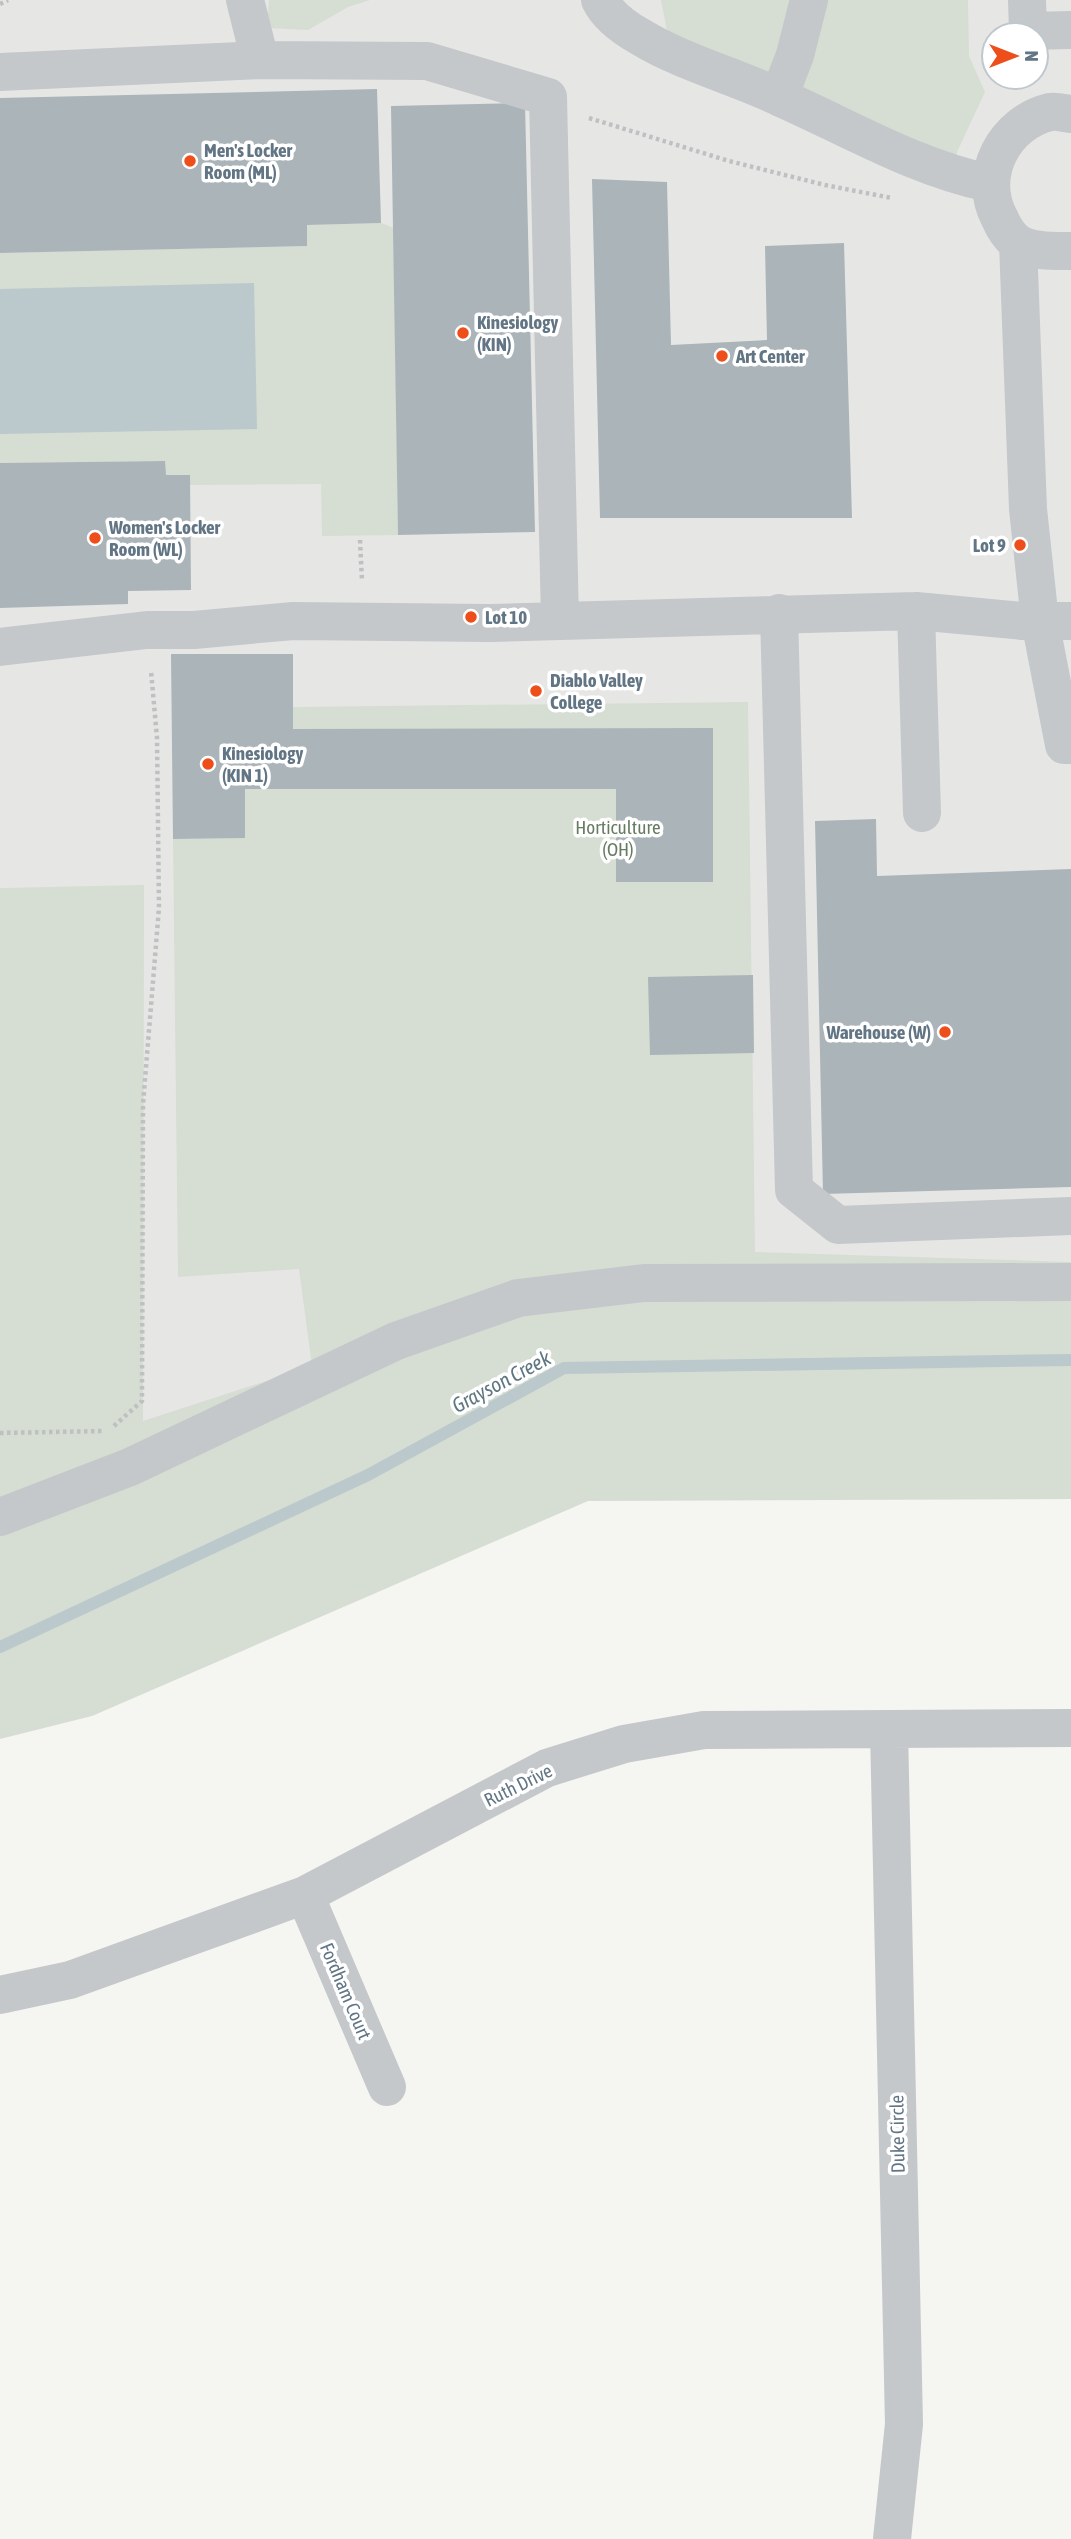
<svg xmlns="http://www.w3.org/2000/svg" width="1071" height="2539" viewBox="0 0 1071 2539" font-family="'Asap Condensed',sans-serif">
<rect width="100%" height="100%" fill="#f5f5f1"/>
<path fill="#e6e7e5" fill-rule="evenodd" d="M 0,0 L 1071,0 L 1071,1314 L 0,1597 ZM 994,35 L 1036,35 L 1036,77 L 994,77 Z"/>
<path fill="#d6ddd2" d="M 269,0 L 370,0 L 348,7 L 308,30 L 267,28 Z
M 661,0 L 968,0 L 969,56 L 985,92 L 957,152 L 949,190 L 671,52 Z
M 381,223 L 394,228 L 398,535 L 322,536 L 321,484 L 190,485 L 166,475 L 164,461 L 0,463 L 0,253 L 307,246 L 307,225 Z
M 748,702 L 755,1252 L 1071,1262 L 1071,1499 L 588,1501 L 92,1716 L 0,1739 L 0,888 L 144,885 L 143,1421 L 312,1366 L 299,1269 L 178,1277 L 173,839 L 245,838 L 245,729 L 293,729 L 293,707 Z"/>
<path fill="#bbc8cc" d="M 254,283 L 257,429 L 0,434 L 0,289 Z"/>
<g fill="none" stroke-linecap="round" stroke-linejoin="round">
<path stroke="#bbc8cc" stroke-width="12" d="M 0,1647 L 368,1475 L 564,1368 L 1071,1360"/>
</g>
<path fill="#abb4b9" d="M 377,89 L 381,223 L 307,225 L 307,246 L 0,253 L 0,98 Z
M 525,103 L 535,532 L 398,535 L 391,106 Z
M 592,179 L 667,182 L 671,345 L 767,340 L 765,246 L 844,243 L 852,518 L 600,518 Z
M 165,461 L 166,475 L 190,475 L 191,590 L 128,591 L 128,604 L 0,608 L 0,463 Z
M 171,654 L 293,654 L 293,729 L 713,728 L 713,882 L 616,882 L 616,789 L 245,789 L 245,838 L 173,839 Z
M 876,819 L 877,876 L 1071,869 L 1071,1187 L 823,1194 L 815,821 Z
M 753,975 L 754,1053 L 650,1055 L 648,977 Z"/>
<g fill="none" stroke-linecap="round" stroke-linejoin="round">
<path stroke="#bec0c2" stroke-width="4.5" stroke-dasharray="3.5 3.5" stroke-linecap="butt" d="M 0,4 L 8,0
M 589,118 L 729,161 L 825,185 L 892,198
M 360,540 L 362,581
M 114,1426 L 142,1401 L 143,1104 L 159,908 L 157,738 L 151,671
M 0,1433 L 104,1431"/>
<path stroke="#c4c8cb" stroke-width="38" d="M 245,0 L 260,60 L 427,61 L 548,97 L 560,621
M 600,0 C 608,16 623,27 639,36 C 683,63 735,76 781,98 C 849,128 916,168 989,183
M 1027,0 L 1028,31 L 1071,30
M 0,72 L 260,60
M 779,97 L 795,55 L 809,0
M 1071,114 C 1064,113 1056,111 1050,112 C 1004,123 977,175 999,217 C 1003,226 1010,238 1018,243 C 1032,252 1055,251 1071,251
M 1018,243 L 1028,509 L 1040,621 L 1064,745 L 1071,745
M 916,611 L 922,813
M 779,613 L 794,1190 L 838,1225 L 1071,1216
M 0,647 L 147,630 L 194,630 L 293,621 L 490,623 L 916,611 L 1023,621 L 1071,621
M 0,1517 L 130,1467 L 396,1341 L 518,1298 L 644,1283 L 1071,1282
M 889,1729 L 904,2424 L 892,2539
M 305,1895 L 387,2087
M 0,1995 L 70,1980 L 305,1895 L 547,1768 L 624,1744 L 704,1730 L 1071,1728"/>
</g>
<g fill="#ed4e1a" stroke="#fff" stroke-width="2.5">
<circle cx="190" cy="161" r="7"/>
<circle cx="463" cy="333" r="7"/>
<circle cx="722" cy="356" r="7"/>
<circle cx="95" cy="538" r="7"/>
<circle cx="1020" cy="545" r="7"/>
<circle cx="471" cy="617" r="7"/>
<circle cx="536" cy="691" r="7"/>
<circle cx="208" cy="764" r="7"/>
<circle cx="945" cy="1032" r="7"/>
</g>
<g text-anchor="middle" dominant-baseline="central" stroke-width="7" stroke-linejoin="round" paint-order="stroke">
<g font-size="19" font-weight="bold" fill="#627584" stroke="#fff" text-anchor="start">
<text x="204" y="150">Men's Locker<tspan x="204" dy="22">Room (ML)</tspan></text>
<text x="477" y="322">Kinesiology<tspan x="477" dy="22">(KIN)</tspan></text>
<text x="736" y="356">Art Center</text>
<text x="109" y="527">Women's Locker<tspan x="109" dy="22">Room (WL)</tspan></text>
<text x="1006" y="545" text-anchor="end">Lot 9</text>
<text x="485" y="617">Lot 10</text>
<text x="550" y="680">Diablo Valley<tspan x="550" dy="22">College</tspan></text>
<text x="222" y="753">Kinesiology<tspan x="222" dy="22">(KIN 1)</tspan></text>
<text x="931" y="1032" text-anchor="end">Warehouse (W)</text>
</g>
<g font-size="19" fill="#667b62" stroke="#fff">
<text x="618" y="827">Horticulture<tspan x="618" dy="22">(OH)</tspan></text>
</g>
<g font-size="19" fill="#627584" stroke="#fff">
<text transform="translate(518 1785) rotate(-26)">Ruth Drive</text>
<text transform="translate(346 1991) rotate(67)">Fordham Court</text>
<text transform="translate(897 2134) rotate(-91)">Duke Circle</text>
</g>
<g font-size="21" font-style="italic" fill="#5e7781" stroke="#fff">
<text transform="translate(501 1381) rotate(-28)">Grayson Creek</text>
</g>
</g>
<g transform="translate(1015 56) rotate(90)"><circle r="33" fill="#ffffff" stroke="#c0c8ce" stroke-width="2"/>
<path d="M0-5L12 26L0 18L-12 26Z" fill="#ed4e1a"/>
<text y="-10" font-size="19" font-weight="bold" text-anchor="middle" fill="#627584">N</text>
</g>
</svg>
